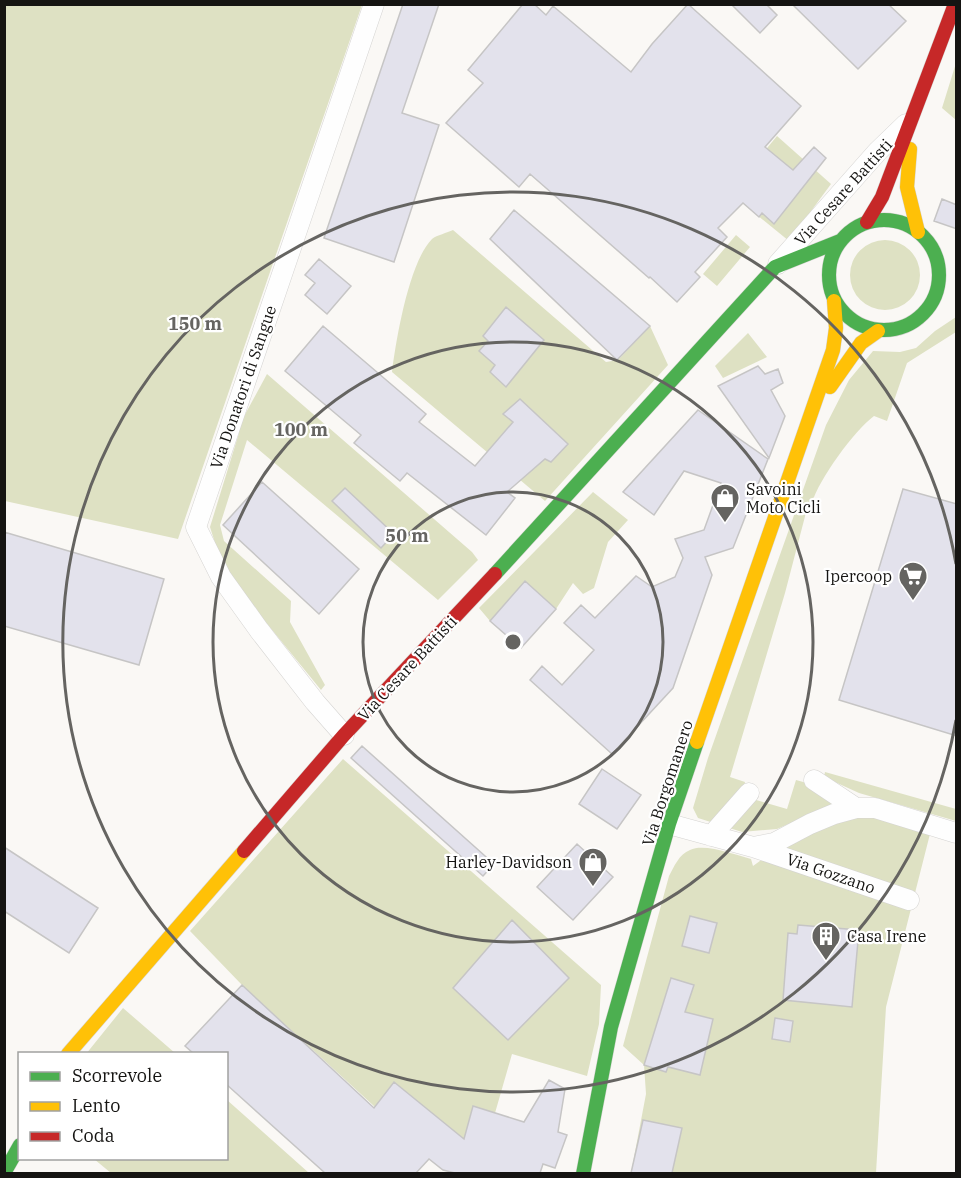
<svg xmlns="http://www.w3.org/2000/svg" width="961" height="1178" viewBox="0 0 961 1178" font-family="'IBM Plex Serif',serif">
<rect width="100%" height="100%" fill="#faf8f5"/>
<path fill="#dee1c3" d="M 5,4 L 362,5 L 178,539 L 5,501 Z
M 956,63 L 956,120 L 942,108 Z
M 777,136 L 831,184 L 789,241 L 730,193 Z
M 453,230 L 606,362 L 618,360 L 650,326 L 668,365 L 545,501 L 392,372 C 396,340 409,262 432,239 C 437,235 447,233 453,230 Z
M 736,235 L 750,247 L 717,286 L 703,274 Z
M850 275a35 35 0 1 1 70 0a35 35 0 1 1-70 0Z
M 956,317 L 956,332 L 907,363 L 887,421 L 874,416 C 854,431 819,479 812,503 L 808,505 L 785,593 L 730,777 L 745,782 L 742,796 L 787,809 L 796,780 L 814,785 L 839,802 L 777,829 L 742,832 L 698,818 L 693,808 L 708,758 L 826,425 L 849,380 L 873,351 L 900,352 L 916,348 L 935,331 Z
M 748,333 L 767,357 L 723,378 L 715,366 Z
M 267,374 L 472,552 L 478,560 L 438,600 L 247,440 L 220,525 L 224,541 L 291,601 L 290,622 L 325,685 L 321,690 L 251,604 L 222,565 L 210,527 L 239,433 L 236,431 Z
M 593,492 L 628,520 L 608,542 L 594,588 L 583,594 L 573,583 L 556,609 L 525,582 L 490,621 L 479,608 Z
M 343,759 L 601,985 L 599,1024 L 587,1076 L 512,1054 L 495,1113 L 473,1106 L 464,1139 L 394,1082 L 375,1107 L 242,985 L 190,931 Z
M 825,772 L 956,809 L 956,821 L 859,793 L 824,777 Z
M 864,814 L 931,830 L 886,1007 L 876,1173 L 631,1173 L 646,1094 L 644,1065 L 623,1046 L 669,876 C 674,867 679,854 690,850 C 705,843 735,855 751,859 L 753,866 L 782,845 L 814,829 Z
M 123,1008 L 175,1053 L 86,1054 Z
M 227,1100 L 309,1173 L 111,1173 L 94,1159 L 226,1158 Z"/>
<path fill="#e3e2ec" stroke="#c6c5c5" stroke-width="1.5" d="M 403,4 L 439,4 L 402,113 L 439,125 L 394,262 L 324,238 Z
M 523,4 L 534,4 L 546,15 L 553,6 L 631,72 L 652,44 L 688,4 L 801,106 L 765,147 L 793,170 L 814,147 L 826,158 L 774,224 L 762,213 L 759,217 L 743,203 L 718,228 L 727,237 L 695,272 L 700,277 L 677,302 L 650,277 L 649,278 L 530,174 L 519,187 L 446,123 L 483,83 L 468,70 Z
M 731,4 L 766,4 L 777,15 L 760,33 Z
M 792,4 L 888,4 L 906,21 L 858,69 Z
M 942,199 L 957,205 L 957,229 L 934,221 Z
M 514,210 L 650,326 L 617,360 L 490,239 Z
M 319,259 L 351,286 L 327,314 L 305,295 L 315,283 L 305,275 Z
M 506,307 L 544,340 L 506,387 L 490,372 L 495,365 L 479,351 L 488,341 L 483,336 Z
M 323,326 L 426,414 L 419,422 L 475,466 L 513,422 L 503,414 L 520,399 L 568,444 L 551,462 L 545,459 L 507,492 L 515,498 L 486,535 L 407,473 L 400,481 L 354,443 L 361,435 L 285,371 Z
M 758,366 L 765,374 L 778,369 L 783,383 L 771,390 L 785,416 L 769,458 L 718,386 Z
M 698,410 L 768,459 L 733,548 L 705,557 L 712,575 L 673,688 L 612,754 L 530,680 L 542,666 L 562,685 L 594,650 L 564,623 L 581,605 L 595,618 L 636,576 L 652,587 L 675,577 L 683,558 L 675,539 L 704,530 L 721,483 L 684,471 L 654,515 L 623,492 Z
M 262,482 L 359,569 L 319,614 L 223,525 Z
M 345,488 L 394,534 L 381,548 L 332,501 Z
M 903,489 L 957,504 L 957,736 L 839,700 Z
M 4,532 L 164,579 L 139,665 L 4,626 Z
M 525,581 L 556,609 L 521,648 L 490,621 Z
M 362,746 L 494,864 L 483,876 L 351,758 Z
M 602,769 L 641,795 L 617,829 L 579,804 Z
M 577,844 L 613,877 L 573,920 L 537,887 Z
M 4,847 L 98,908 L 69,953 L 4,911 Z
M 690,916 L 717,923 L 709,953 L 682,946 Z
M 512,920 L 569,978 L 508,1040 L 453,988 Z
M 798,925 L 859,930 L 852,1007 L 783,1000 L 788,933 L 797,934 Z
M 671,978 L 694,985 L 685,1012 L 713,1019 L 700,1075 L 668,1067 L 666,1072 L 644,1065 Z
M 242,985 L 374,1108 L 394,1082 L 464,1139 L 473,1106 L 524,1122 L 549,1080 L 565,1089 L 558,1132 L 567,1135 L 555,1168 L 543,1164 L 540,1173 L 455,1173 L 443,1170 L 429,1159 L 416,1173 L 325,1173 L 226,1084 L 226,1053 L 193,1053 L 185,1046 Z
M 775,1018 L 793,1021 L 790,1042 L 772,1039 Z
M 643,1120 L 682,1128 L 672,1173 L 631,1173 Z"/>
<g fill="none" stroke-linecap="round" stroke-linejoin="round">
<g stroke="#d5d4d2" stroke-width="21">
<path id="street" d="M 778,264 L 878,151 L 906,124
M 344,735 L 315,702 L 259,630 L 221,577 L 196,527 L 374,4
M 814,780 L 856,808
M 669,824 L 753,847 L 774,843 L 810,824 L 834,814 L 856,808 L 875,808 L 956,833
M 711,836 L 749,793
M 756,848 L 909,900"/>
</g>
<g stroke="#d5d4d2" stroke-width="15">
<path id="fast" d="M829 275a55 55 0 1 1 110 0a55 55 0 1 1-110 0Z
M 495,574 L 775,267 L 840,241
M 4,1173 L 20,1145
M 583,1174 L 611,1027 L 669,824 L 697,742"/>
</g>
<g stroke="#d5d4d2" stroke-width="15">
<path id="slow" d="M 910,149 L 907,187 L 918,232
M 830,387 L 861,343 L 878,331
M 697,742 L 833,350 L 836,328 L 834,301
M 68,1054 L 244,851"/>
</g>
<g stroke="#d5d4d2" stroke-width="15">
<path id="jam" d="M 867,222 L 882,197 L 955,4
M 244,851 L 344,735 L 495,574"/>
</g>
<use href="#street" stroke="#fefefe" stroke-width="20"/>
<use href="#fast" stroke="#4caf50" stroke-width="14"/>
<use href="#slow" stroke="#ffc107" stroke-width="14"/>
<use href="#jam" stroke="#c62828" stroke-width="14"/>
</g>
<g fill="none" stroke="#656461" stroke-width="3">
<circle cx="513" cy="642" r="150"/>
<circle cx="513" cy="642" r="300"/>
<path d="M956 720A450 450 0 1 1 956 564"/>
</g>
<defs>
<g id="shop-pin" transform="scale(1.5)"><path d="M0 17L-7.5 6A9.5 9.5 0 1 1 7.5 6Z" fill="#656461" stroke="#fff"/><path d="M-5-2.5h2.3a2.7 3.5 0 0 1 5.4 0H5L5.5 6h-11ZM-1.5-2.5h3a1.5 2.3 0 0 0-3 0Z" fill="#fff"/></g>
<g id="supermarket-pin" transform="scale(1.5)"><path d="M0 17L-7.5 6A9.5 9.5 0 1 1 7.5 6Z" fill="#656461" stroke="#fff"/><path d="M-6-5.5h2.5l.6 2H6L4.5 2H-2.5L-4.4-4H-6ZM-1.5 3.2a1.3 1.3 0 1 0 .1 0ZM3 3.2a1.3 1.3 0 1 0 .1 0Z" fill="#fff"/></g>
<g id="building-pin" transform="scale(1.5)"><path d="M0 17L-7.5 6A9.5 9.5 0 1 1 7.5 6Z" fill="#656461" stroke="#fff"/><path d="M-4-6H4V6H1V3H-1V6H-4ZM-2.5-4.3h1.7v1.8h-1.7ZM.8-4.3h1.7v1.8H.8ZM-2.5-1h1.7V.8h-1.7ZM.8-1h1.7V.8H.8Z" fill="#fff"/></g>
</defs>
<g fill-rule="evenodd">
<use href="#shop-pin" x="725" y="498"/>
<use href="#supermarket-pin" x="913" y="576"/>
<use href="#shop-pin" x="593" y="862"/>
<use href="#building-pin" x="826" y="936"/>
</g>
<g text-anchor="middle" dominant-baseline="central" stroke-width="4.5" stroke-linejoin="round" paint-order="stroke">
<g font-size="16" fill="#151412" stroke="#fff">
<text transform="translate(843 192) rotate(-48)">Via Cesare Battisti</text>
<text transform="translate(243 387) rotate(-71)">Via Donatori di Sangue</text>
<text transform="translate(407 668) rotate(-47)">Via Cesare Battisti</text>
<text transform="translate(667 783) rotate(-72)">Via Borgomanero</text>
<text transform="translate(831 873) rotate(19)">Via Gozzano</text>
</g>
<g font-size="16" fill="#151412" stroke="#fff" text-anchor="start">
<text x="746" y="489">Savoini<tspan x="746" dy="18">Moto Cicli</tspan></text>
<text x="892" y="576" text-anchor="end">Ipercoop</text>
<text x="572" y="862" text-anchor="end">Harley-Davidson</text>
<text x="847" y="936">Casa Irene</text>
</g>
</g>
<circle cx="513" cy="642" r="9" fill="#656461" stroke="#fff" stroke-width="3"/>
<g font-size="18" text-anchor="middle" font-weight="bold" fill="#656461" stroke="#fff" stroke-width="4.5" stroke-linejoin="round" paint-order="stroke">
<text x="195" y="330">150 m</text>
<text x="301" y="436">100 m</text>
<text x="407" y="542">50 m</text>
</g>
<rect width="961" height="1178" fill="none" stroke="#151412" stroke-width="12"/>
<rect x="18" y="1052" width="210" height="108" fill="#ffffff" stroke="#a1a1a0" stroke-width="1.5"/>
<rect x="30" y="1072" width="30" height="9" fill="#4caf50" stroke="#a1a1a0" stroke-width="1.5"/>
<text x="72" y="1082" font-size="18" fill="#151412">Scorrevole</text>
<rect x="30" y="1102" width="30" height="9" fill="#ffc107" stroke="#a1a1a0" stroke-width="1.5"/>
<text x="72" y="1112" font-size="18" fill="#151412">Lento</text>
<rect x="30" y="1132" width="30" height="9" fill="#c62828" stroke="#a1a1a0" stroke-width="1.5"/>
<text x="72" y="1142" font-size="18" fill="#151412">Coda</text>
</svg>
